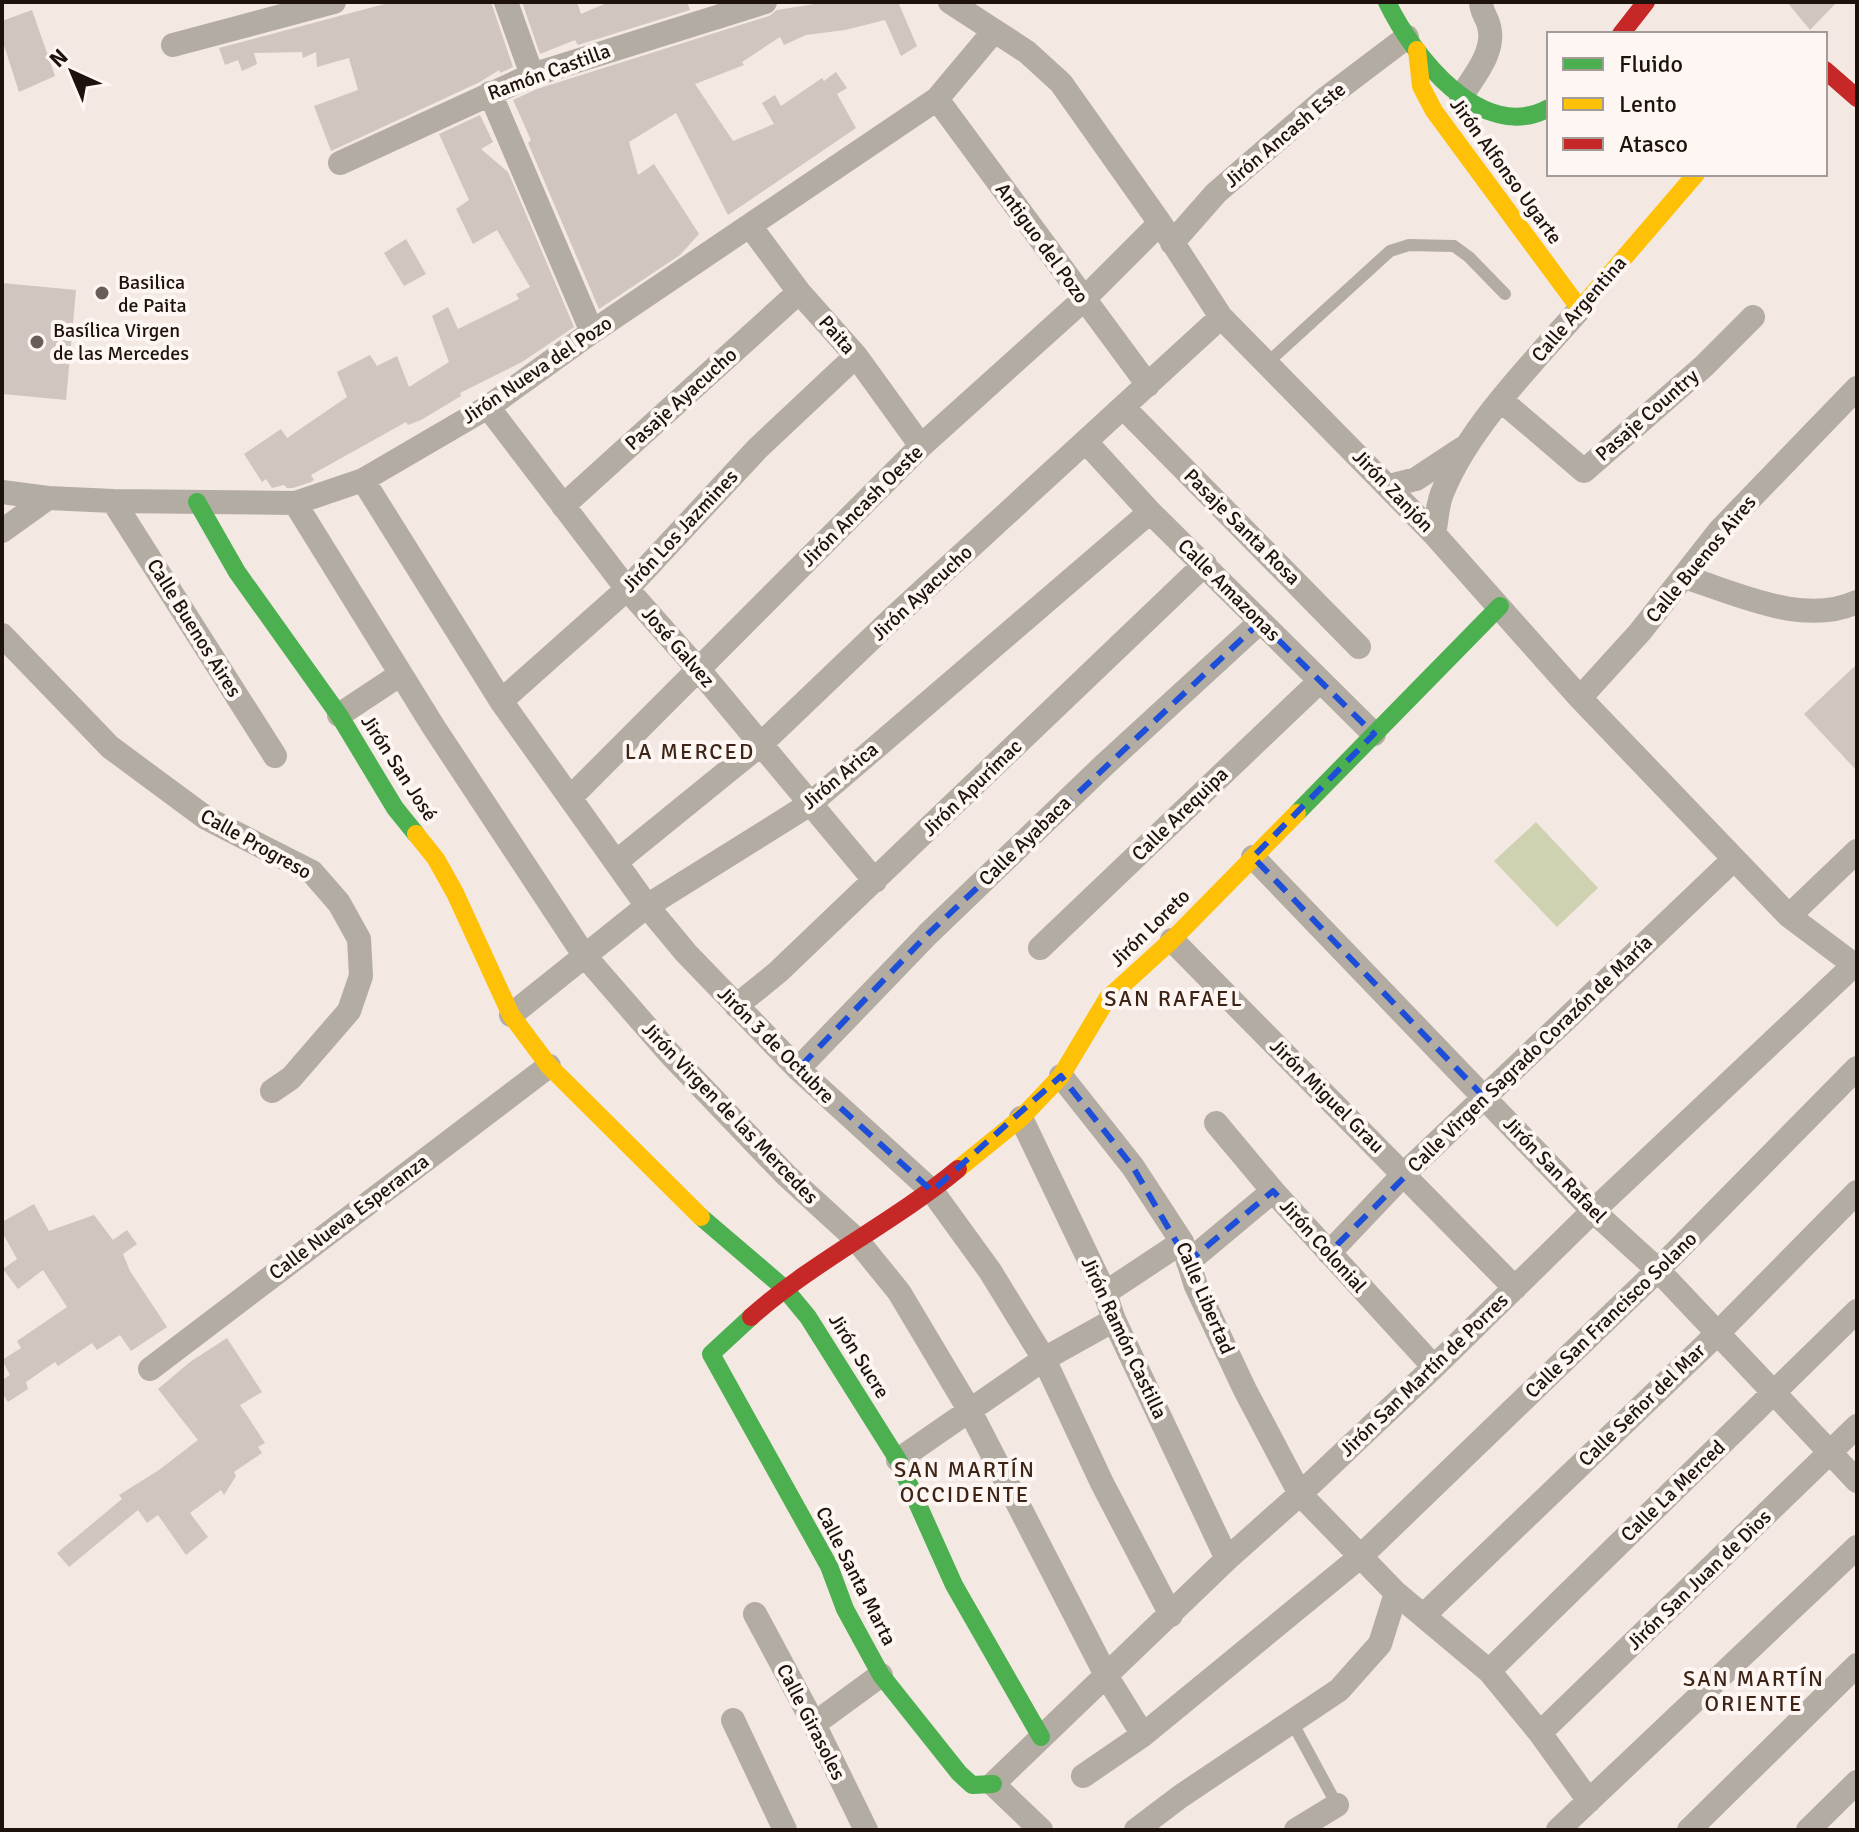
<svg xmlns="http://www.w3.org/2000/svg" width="1859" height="1832" viewBox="0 0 1859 1832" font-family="Signika,sans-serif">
<rect width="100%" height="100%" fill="#f3e8e2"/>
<path fill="#ced2b0" d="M 1536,822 L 1598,888 L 1557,927 L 1494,861 Z"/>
<path fill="#d0c5bf" d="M 392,2 L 491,2 L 513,67 L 500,73 L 499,70 L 480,82 L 331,151 L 314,106 L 358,90 L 349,58 L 317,67 L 316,52 L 303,58 L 302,52 L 254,53 L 257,64 L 242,71 L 238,60 L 225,65 L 219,48 Z
M 522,2 L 577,2 L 581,14 L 609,2 L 687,2 L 690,10 L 578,45 L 575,40 L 540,54 Z
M 827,2 L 898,2 L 917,46 L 901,56 L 885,20 L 845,30 L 806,35 L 784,45 L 780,37 L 742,62 L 744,65 L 695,84 L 733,141 L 774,124 L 762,103 L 775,95 L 781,106 L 822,78 L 824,81 L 836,72 L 847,88 L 837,94 L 856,128 L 728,215 L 676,113 L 629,142 L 638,175 L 654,164 L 699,234 L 680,255 L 599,309 L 528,143 L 531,140 L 513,100 L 537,89 L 769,16 L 777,10 Z
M 1787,2 L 1837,2 L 1810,30 Z
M 32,10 L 55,76 L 19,92 L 2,39 L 2,21 Z
M 480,115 L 493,142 L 481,149 L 508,172 L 574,327 L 522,362 L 460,393 L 461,396 L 421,420 L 408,425 L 406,422 L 311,475 L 314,480 L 311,482 L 293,488 L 287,488 L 284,485 L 272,488 L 266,479 L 262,482 L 244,454 L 281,429 L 287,438 L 347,397 L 337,372 L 370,355 L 377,366 L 397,356 L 409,387 L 449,362 L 432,316 L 448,307 L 458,329 L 519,299 L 516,294 L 530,287 L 497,230 L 473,244 L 456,209 L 469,200 L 439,134 Z
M 406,239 L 426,274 L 404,286 L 384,253 Z
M 2,283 L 76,290 L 66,400 L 2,394 Z
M 1857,664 L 1857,771 L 1804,714 Z
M 34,1204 L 49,1231 L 94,1215 L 113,1240 L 127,1230 L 137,1244 L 123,1254 L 130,1271 L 167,1327 L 131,1351 L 120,1335 L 97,1350 L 92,1343 L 58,1366 L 55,1362 L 26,1382 L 28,1389 L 8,1402 L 2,1393 L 2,1380 L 10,1375 L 2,1360 L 21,1348 L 17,1341 L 67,1307 L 43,1270 L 18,1289 L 3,1269 L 17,1259 L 2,1232 L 2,1222 Z
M 227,1338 L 262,1392 L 240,1405 L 265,1443 L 258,1447 L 262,1453 L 234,1472 L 236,1476 L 224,1495 L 221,1490 L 190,1513 L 208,1537 L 186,1555 L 158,1515 L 147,1523 L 138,1510 L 69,1567 L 57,1553 L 122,1499 L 119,1495 L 159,1470 L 198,1440 L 158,1389 L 190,1362 Z"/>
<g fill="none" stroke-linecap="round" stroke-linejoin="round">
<path stroke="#b3aca2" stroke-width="12" d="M 1267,363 L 1390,251 L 1409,245 L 1454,246 L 1469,257 L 1505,294
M 1292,1722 L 1337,1805"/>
<path stroke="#b3aca2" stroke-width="24" d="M 506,2 L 532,75
M 950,2 L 1027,52 L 1061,83 L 1160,223 L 1221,317 L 1434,534 L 1580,698 L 1789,916 L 1857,967
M 173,45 L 334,2
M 490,93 L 592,332
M 1461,97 C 1473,77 1496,52 1489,26 C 1487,17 1481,12 1481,2
M 937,99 L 1148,385
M 340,163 L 532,75 L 765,2
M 750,226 L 799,292 L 856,356 L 921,446
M 1172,243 L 1216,193 L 1325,99 L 1407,37
M 1502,401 L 1584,471 L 1704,366 L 1753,317
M 488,407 L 627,589 L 699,670 L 875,881
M 1124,408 L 1359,647
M 1087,443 L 1150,512 L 1374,734
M 363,480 L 501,701 L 647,906 L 686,953 L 798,1069 L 932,1191 L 990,1271 L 1044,1359 L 1102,1483 L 1171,1615
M 1389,486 L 1416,479 L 1463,448
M 2,492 L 48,498 L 113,501 L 295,503 L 363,480 L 488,407 L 592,332 L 937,99 L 994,31
M 113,501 L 275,756
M 295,503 L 433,726 L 584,955 L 670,1054 L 786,1175 L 856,1239 L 899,1292 L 970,1411 L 1107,1677 L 1143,1735
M 563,506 L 799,292
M 2,531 L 48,498
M 1434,534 C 1437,520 1437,504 1443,491 C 1469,427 1534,361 1580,309
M 1684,577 C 1737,593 1803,627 1857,602
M 2,635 L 110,747 L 206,818 L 312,872 L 339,903 L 359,939 L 361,976 L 349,1011 L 291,1078 L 272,1091
M 1580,698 L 1640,632 L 1720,530 L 1857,388
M 501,701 L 627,589 L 758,448 L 856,356
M 339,715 L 401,674
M 571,797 L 921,446 L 1083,300 L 1160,223
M 1253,857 L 1593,1211 L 1658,1270 L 1857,1481
M 616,862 L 760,745 L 893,618 L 1221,317
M 1789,916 L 1857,851
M 1172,940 L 1515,1288
M 1040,948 L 1320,681
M 736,1006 L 778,972 L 1205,564
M 511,1015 L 647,906 L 810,804 L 1150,512
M 798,1069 L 928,934 L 1101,768 L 1260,622
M 1061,1076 L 1133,1167 L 1182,1242 L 1196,1286 L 1245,1390 L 1300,1494 L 1396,1593 L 1489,1671 L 1540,1733 L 1589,1801
M 1021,1118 L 1105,1293 L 1114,1320 L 1227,1559
M 1216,1123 L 1273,1191 L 1434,1367
M 1329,1253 L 1404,1174 L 1734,859
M 1188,1262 L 1273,1191
M 1105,1293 L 1182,1242
M 150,1369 L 549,1066
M 898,1460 L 1044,1359 L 1114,1320
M 755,1614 L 814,1724 L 866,1830
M 1424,1615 L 1717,1334 L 1857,1192
M 1489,1671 L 1857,1311
M 733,1720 L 785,1830
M 814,1724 L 881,1675
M 1540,1733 L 1857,1426
M 1083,1776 L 1143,1735 L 1360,1557 L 1658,1270 L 1857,1068
M 1041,1830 L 993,1784 L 1227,1559 L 1300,1494 L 1434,1367 L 1593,1211 L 1854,965
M 1136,1830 L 1181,1796 L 1339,1690 L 1380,1644 L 1396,1593
M 1296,1830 L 1337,1805
M 1558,1830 L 1857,1547
M 1689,1830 L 1857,1665
M 1808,1830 L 1857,1782"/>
<path stroke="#4caf50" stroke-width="18" d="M 1387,2 C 1412,54 1481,145 1549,108
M 197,502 L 237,572 L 339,715 L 395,808 L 416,834
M 1297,813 L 1500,606
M 701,1217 L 784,1288 L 808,1317 L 898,1460 L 954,1585 L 1041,1737
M 751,1317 L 711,1354 L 829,1566 L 845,1609 L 881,1675 L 959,1773 L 972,1785 L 993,1784"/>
<path stroke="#ffc107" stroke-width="18" d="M 1417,50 L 1421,86 L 1434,111 L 1580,309 L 1696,174
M 416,834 L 436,859 L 455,893 L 511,1015 L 549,1066 L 701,1217
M 958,1169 L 1021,1118 L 1061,1076 L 1107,999 L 1172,940 L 1297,813"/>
<path stroke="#c62828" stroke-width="18" d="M 1621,34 L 1646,2
M 1825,70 L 1857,98
M 751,1317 C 815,1260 893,1223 958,1169"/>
</g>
<path fill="none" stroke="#1d4ed8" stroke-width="6" stroke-dasharray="16 10" stroke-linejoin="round" d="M 1260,622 L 1374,734 L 1253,857 L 1484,1097 L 1329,1253 L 1273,1191 L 1188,1262 L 1133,1167 L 1061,1076 L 932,1191 L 798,1069 L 928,934 Z"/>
<g fill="#695d57" stroke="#fdf6f2" stroke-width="3">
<circle cx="102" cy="293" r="8"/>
<circle cx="37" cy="342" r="8"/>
</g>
<g text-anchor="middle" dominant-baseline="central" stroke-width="8" stroke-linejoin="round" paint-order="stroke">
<g font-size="20" fill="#1e120c" stroke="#fdf6f2">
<text transform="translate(549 72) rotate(-20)">Ramón Castilla</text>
<text transform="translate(1285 135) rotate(-40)">Jirón Ancash Este</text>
<text transform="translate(1506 171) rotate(54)">Jirón Alfonso Ugarte</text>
<text transform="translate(1042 243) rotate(54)">Antiguo del Pozo</text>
<text transform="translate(1579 309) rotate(-49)">Calle Argentina</text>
<text transform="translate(837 335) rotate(49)">Paita</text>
<text transform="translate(537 370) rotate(-34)">Jirón Nueva del Pozo</text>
<text transform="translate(681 399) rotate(-42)">Pasaje Ayacucho</text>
<text transform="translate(1647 415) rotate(-41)">Pasaje Country</text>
<text transform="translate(1393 491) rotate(46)">Jirón Zanjón</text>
<text transform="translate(862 506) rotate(-45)">Jirón Ancash Oeste</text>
<text transform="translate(1242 527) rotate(45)">Pasaje Santa Rosa</text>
<text transform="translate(680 531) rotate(-47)">Jirón Los Jazmines</text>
<text transform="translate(1701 559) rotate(-50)">Calle Buenos Aires</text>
<text transform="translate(1229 590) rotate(45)">Calle Amazonas</text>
<text transform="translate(922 593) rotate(-43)">Jirón Ayacucho</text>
<text transform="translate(194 628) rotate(58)">Calle Buenos Aires</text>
<text transform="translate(678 647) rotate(49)">José Galvez</text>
<text transform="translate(399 768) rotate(57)">Jirón San José</text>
<text transform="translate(840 776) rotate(-40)">Jirón Arica</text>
<text transform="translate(972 788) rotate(-44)">Jirón Apurímac</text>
<text transform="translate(1180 814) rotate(-44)">Calle Arequipa</text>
<text transform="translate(1025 841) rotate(-44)">Calle Ayabaca</text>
<text transform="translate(256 844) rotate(29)">Calle Progreso</text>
<text transform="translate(1150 928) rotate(-44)">Jirón Loreto</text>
<text transform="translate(776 1045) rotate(45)">Jirón 3 de Octubre</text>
<text transform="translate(1530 1054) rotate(-44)">Calle Virgen Sagrado Corazón de María</text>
<text transform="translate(1327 1096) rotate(45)">Jirón Miguel Grau</text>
<text transform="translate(730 1113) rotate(46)">Jirón Virgen de las Mercedes</text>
<text transform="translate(1555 1170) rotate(46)">Jirón San Rafael</text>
<text transform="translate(349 1217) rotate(-37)">Calle Nueva Esperanza</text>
<text transform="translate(1323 1246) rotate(48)">Jirón Colonial</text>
<text transform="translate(1205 1298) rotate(67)">Calle Libertad</text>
<text transform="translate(1611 1315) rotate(-44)">Calle San Francisco Solano</text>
<text transform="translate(1124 1338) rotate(65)">Jirón Ramón Castilla</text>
<text transform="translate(859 1356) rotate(58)">Jirón Sucre</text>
<text transform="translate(1424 1375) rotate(-44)">Jirón San Martín de Porres</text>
<text transform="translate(1642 1405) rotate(-44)">Calle Señor del Mar</text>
<text transform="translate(1673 1491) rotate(-44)">Calle La Merced</text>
<text transform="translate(856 1576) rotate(63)">Calle Santa Marta</text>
<text transform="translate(1699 1580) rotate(-44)">Jirón San Juan de Dios</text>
<text transform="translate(811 1722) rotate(63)">Calle Girasoles</text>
</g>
<g font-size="20" fill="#1e120c" stroke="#fdf6f2" text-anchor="start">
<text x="118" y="282">Basilica<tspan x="118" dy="23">de Paita</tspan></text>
<text x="53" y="330">Basílica Virgen<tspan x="53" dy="23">de las Mercedes</tspan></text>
</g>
<g font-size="22" letter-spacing="2" fill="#3e2416" stroke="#fdf6f2">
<text x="690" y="751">LA MERCED</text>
<text x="1174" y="998">SAN RAFAEL</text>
<text x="965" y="1469">SAN MARTÍN<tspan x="965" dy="25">OCCIDENTE</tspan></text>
<text x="1754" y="1678">SAN MARTÍN<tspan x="1754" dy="25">ORIENTE</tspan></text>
</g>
</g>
<rect width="1859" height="1832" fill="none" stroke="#1e120c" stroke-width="8"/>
<rect x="1547" y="32" width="280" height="144" fill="#fdf6f2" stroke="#a49b96" stroke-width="2"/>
<rect x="1563" y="58" width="40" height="12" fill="#4caf50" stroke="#a49b96" stroke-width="2"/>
<text x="1619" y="72" font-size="24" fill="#1e120c">Fluido</text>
<rect x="1563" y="98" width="40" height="12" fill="#ffc107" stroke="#a49b96" stroke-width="2"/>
<text x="1619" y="112" font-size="24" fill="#1e120c">Lento</text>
<rect x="1563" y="138" width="40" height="12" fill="#c62828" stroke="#a49b96" stroke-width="2"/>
<text x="1619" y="152" font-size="24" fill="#1e120c">Atasco</text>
<g transform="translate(72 72) rotate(316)" stroke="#fdf6f2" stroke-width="6" paint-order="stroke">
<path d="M0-6L14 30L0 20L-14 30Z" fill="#1e120c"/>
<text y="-12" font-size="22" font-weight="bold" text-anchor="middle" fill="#1e120c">N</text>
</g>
</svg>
